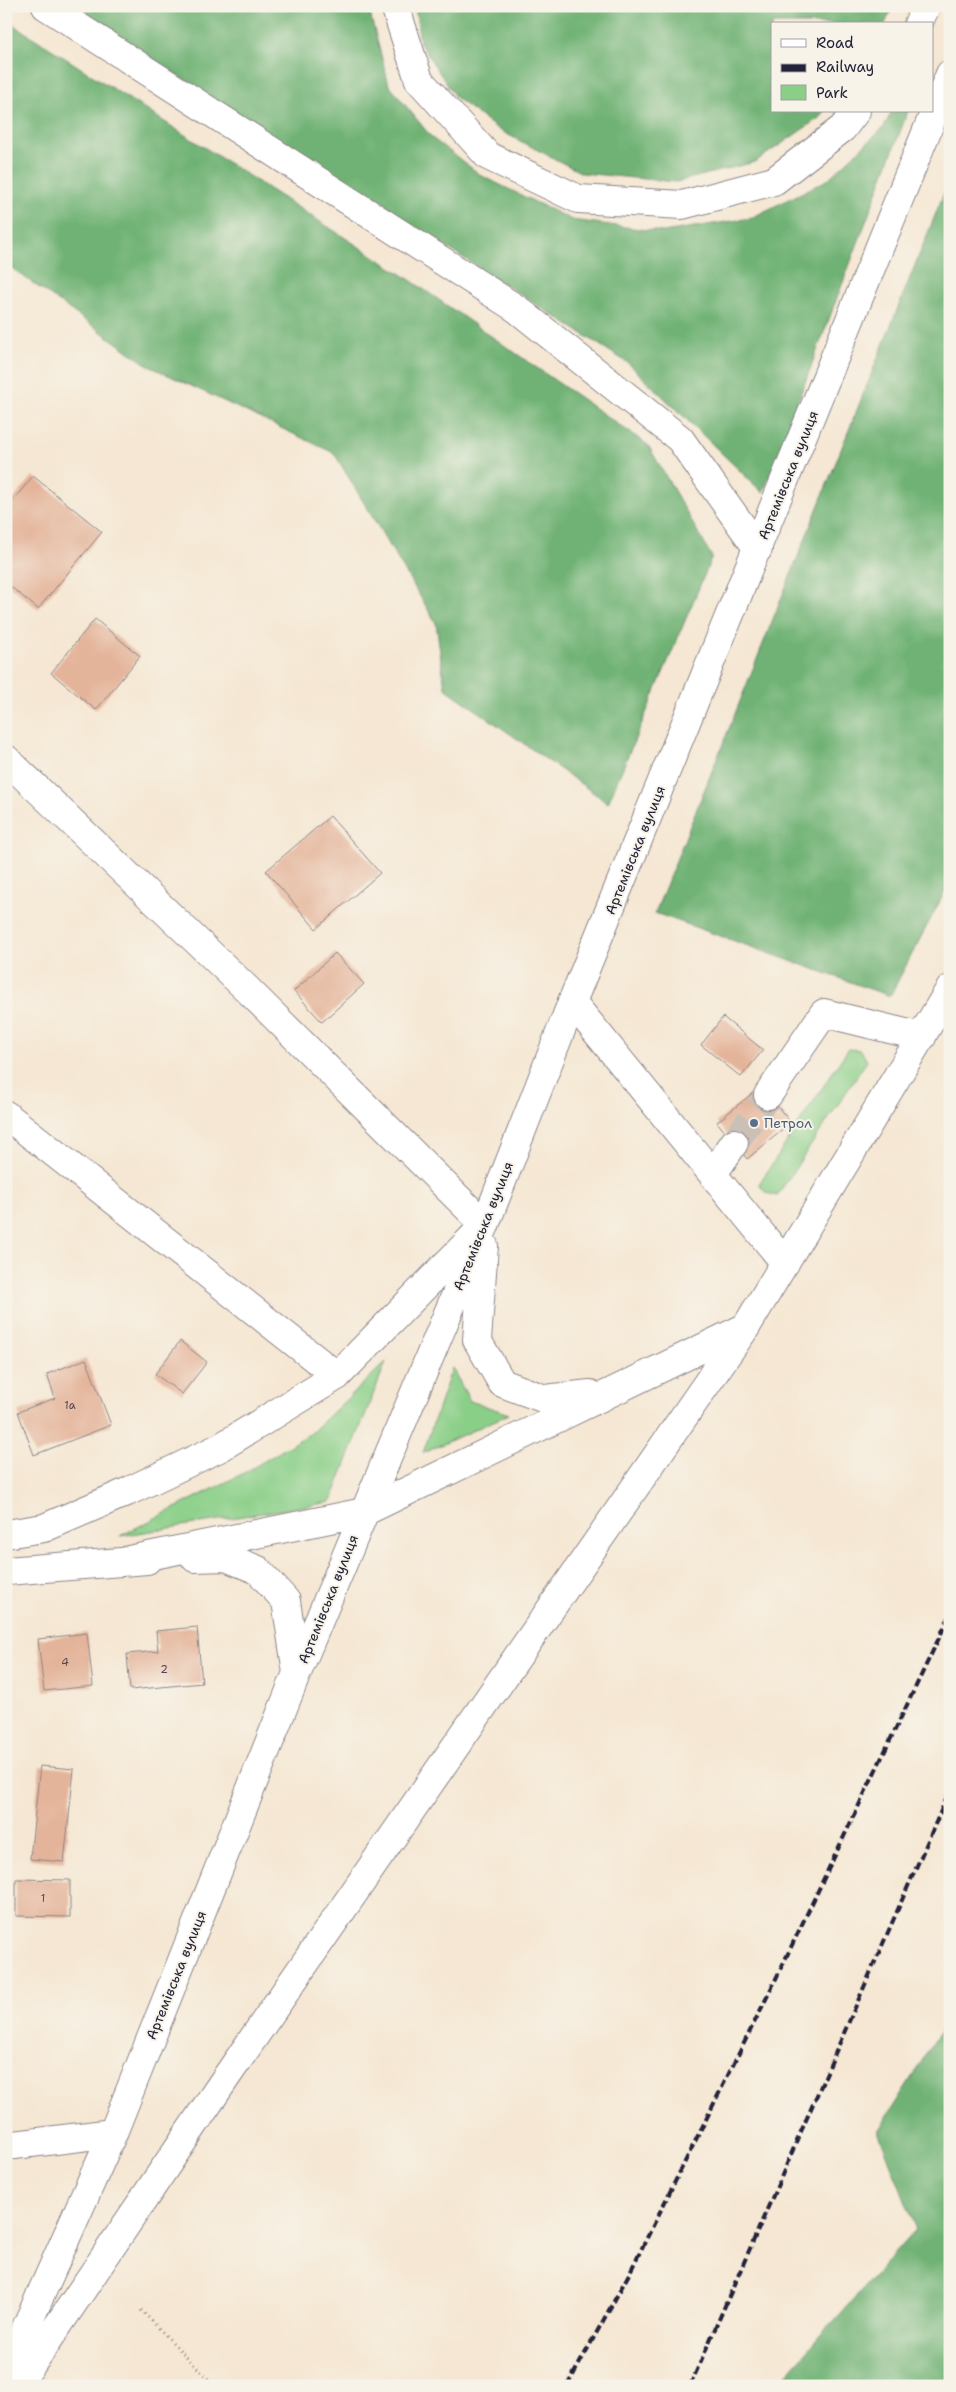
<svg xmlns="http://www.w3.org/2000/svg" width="956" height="2392" viewBox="0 0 956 2392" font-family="'Shantell Sans',sans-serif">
<rect width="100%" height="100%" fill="#f7f3e8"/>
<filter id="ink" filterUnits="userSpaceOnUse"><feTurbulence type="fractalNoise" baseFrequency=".02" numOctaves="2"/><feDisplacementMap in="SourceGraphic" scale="10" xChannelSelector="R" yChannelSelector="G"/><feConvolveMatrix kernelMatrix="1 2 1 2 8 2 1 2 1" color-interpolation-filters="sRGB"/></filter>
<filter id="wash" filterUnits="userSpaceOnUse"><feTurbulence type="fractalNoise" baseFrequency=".0096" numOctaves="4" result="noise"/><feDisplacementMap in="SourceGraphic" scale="20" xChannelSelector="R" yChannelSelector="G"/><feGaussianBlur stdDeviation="1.12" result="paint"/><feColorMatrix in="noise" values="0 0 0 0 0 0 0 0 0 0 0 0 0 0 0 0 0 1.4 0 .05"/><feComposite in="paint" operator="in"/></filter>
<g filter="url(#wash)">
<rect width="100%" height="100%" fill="#f5e7d3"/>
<path fill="#8acf88" stroke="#567862" d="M 848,1049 L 861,1050 L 867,1061 L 777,1196 L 766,1193 L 759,1184 Z
M 386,1362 L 331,1502 L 120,1536 L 246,1472 L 311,1433 Z
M 452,1368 L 470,1401 L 509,1414 L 423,1453 Z"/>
<path fill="#6fb274" stroke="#486a58" d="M 69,6 L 368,6 L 389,85 L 432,138 L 482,176 L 572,220 L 663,232 L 751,218 L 827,180 L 884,127 L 892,111 L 908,111 L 763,493 L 628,363 Z
M 415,6 L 893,6 L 885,24 L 772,24 L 772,111 L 824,111 L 819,118 L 755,162 L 676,182 L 582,173 L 499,130 L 456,98 L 420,43 Z
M 6,20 L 403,275 L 648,445 L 712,557 L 608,803 L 445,688 L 436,623 L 334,453 L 149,366 L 6,264 Z
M 950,178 L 950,882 L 890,996 L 655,913 Z
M 950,2016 L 950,2386 L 776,2386 L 916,2229 L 878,2131 Z"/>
<g id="blocks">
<path fill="#e4b49a" d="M 33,476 L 102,532 L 38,609 L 6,583 L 6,509 Z
M 95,619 L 140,656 L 96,710 L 51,673 Z
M 330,816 L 380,873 L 316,929 L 266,871 Z
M 335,953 L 364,984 L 322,1022 L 294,991 Z
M 723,1017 L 763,1050 L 741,1077 L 701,1045 Z
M 761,1086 L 791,1123 L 747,1159 L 717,1122 Z
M 180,1341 L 207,1362 L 182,1394 L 155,1374 Z
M 86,1359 L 111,1425 L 34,1455 L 18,1412 L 55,1398 L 47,1374 Z
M 197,1627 L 202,1683 L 130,1690 L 127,1654 L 158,1651 L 156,1631 Z
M 87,1633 L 93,1686 L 44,1691 L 38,1639 Z
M 6,1720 L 9,1736 L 6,1736 Z
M 40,1766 L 74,1769 L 64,1862 L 30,1859 Z
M 16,1879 L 70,1880 L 70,1917 L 16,1916 Z"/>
</g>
</g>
<g filter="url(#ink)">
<use href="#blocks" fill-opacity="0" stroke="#8c8487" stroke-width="1"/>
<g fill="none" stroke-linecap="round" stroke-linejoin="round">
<path stroke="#cbc0b5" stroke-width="28" stroke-dasharray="28 14" stroke-linecap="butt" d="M 734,1143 L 768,1095"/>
<g stroke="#8c8487" stroke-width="30">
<path id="minor" d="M 46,6 L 517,309 L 680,439 L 758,549
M 6,759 L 246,988 L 485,1225
M 572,1002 L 785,1263
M 768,1095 L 824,1013 L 922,1037
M 6,1115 L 337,1376
M 713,1174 L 734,1143
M 6,2146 L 113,2133"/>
</g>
<g stroke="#8c8487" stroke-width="30">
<path id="major" d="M 395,6 L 419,80 L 488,156 L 578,199 L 682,205 L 774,181 L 843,128 L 856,111
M 918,24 L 926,6
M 484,1246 L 477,1340 L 502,1383 L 545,1399 L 590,1394
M 6,1534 L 44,1528 L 127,1492 L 221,1447 L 337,1376 L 475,1235
M 195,1558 L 226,1557 L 258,1570 L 286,1601 L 297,1673
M 129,1560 L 364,1512 L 744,1328
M 6,1571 L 147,1560
M 6,2372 L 113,2133 L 297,1673 L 485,1225 L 572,1002 L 950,74
M 17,2386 L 227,2076 L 746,1327 L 950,989"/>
</g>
<path stroke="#8c8487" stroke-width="3" stroke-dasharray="1 4" stroke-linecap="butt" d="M 141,2310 L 215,2386"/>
<use href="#minor" stroke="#fff" stroke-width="28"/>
<use href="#major" stroke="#fff" stroke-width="28"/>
<path stroke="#22223b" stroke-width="4" stroke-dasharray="8 4" stroke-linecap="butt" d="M 567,2386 L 629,2274 L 771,1989 L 950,1615
M 690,2386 L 950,1790"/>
</g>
</g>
<circle fill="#5c6f8a" stroke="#f7f3e8" stroke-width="2" cx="754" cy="1123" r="5"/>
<g text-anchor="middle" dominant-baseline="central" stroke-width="4" stroke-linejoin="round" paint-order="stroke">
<g font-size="11" fill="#524653">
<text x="70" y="1405">1а</text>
<text x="65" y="1662">4</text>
<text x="164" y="1669">2</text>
<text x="43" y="1898">1</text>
</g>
<g font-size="14" fill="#22223b" stroke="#f7f3e8">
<text transform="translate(788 475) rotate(-68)">Артемівська вулиця</text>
<text transform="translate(635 850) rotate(-68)">Артемівська вулиця</text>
<text transform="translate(483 1226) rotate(-68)">Артемівська вулиця</text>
<text transform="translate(328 1599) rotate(-68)">Артемівська вулиця</text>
<text transform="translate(176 1975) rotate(-68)">Артемівська вулиця</text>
</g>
<g font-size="14" fill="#4e5e75" stroke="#f7f3e8" text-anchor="start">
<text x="764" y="1123">Петрол</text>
</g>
</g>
<rect width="956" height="2392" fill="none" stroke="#f7f3e8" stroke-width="25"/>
<rect x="771" y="22" width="162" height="90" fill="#f7f3e8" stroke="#a29fa3"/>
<rect x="781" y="39" width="25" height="8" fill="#ffffff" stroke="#a29fa3"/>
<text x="816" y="48" font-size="15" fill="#22223b">Road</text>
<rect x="781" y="64" width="25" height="8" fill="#22223b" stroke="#a29fa3"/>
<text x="816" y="72" font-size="15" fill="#22223b">Railway</text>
<rect x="781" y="85" width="25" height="15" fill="#8acf88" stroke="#a29fa3"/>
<text x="816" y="98" font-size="15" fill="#22223b">Park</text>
</svg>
